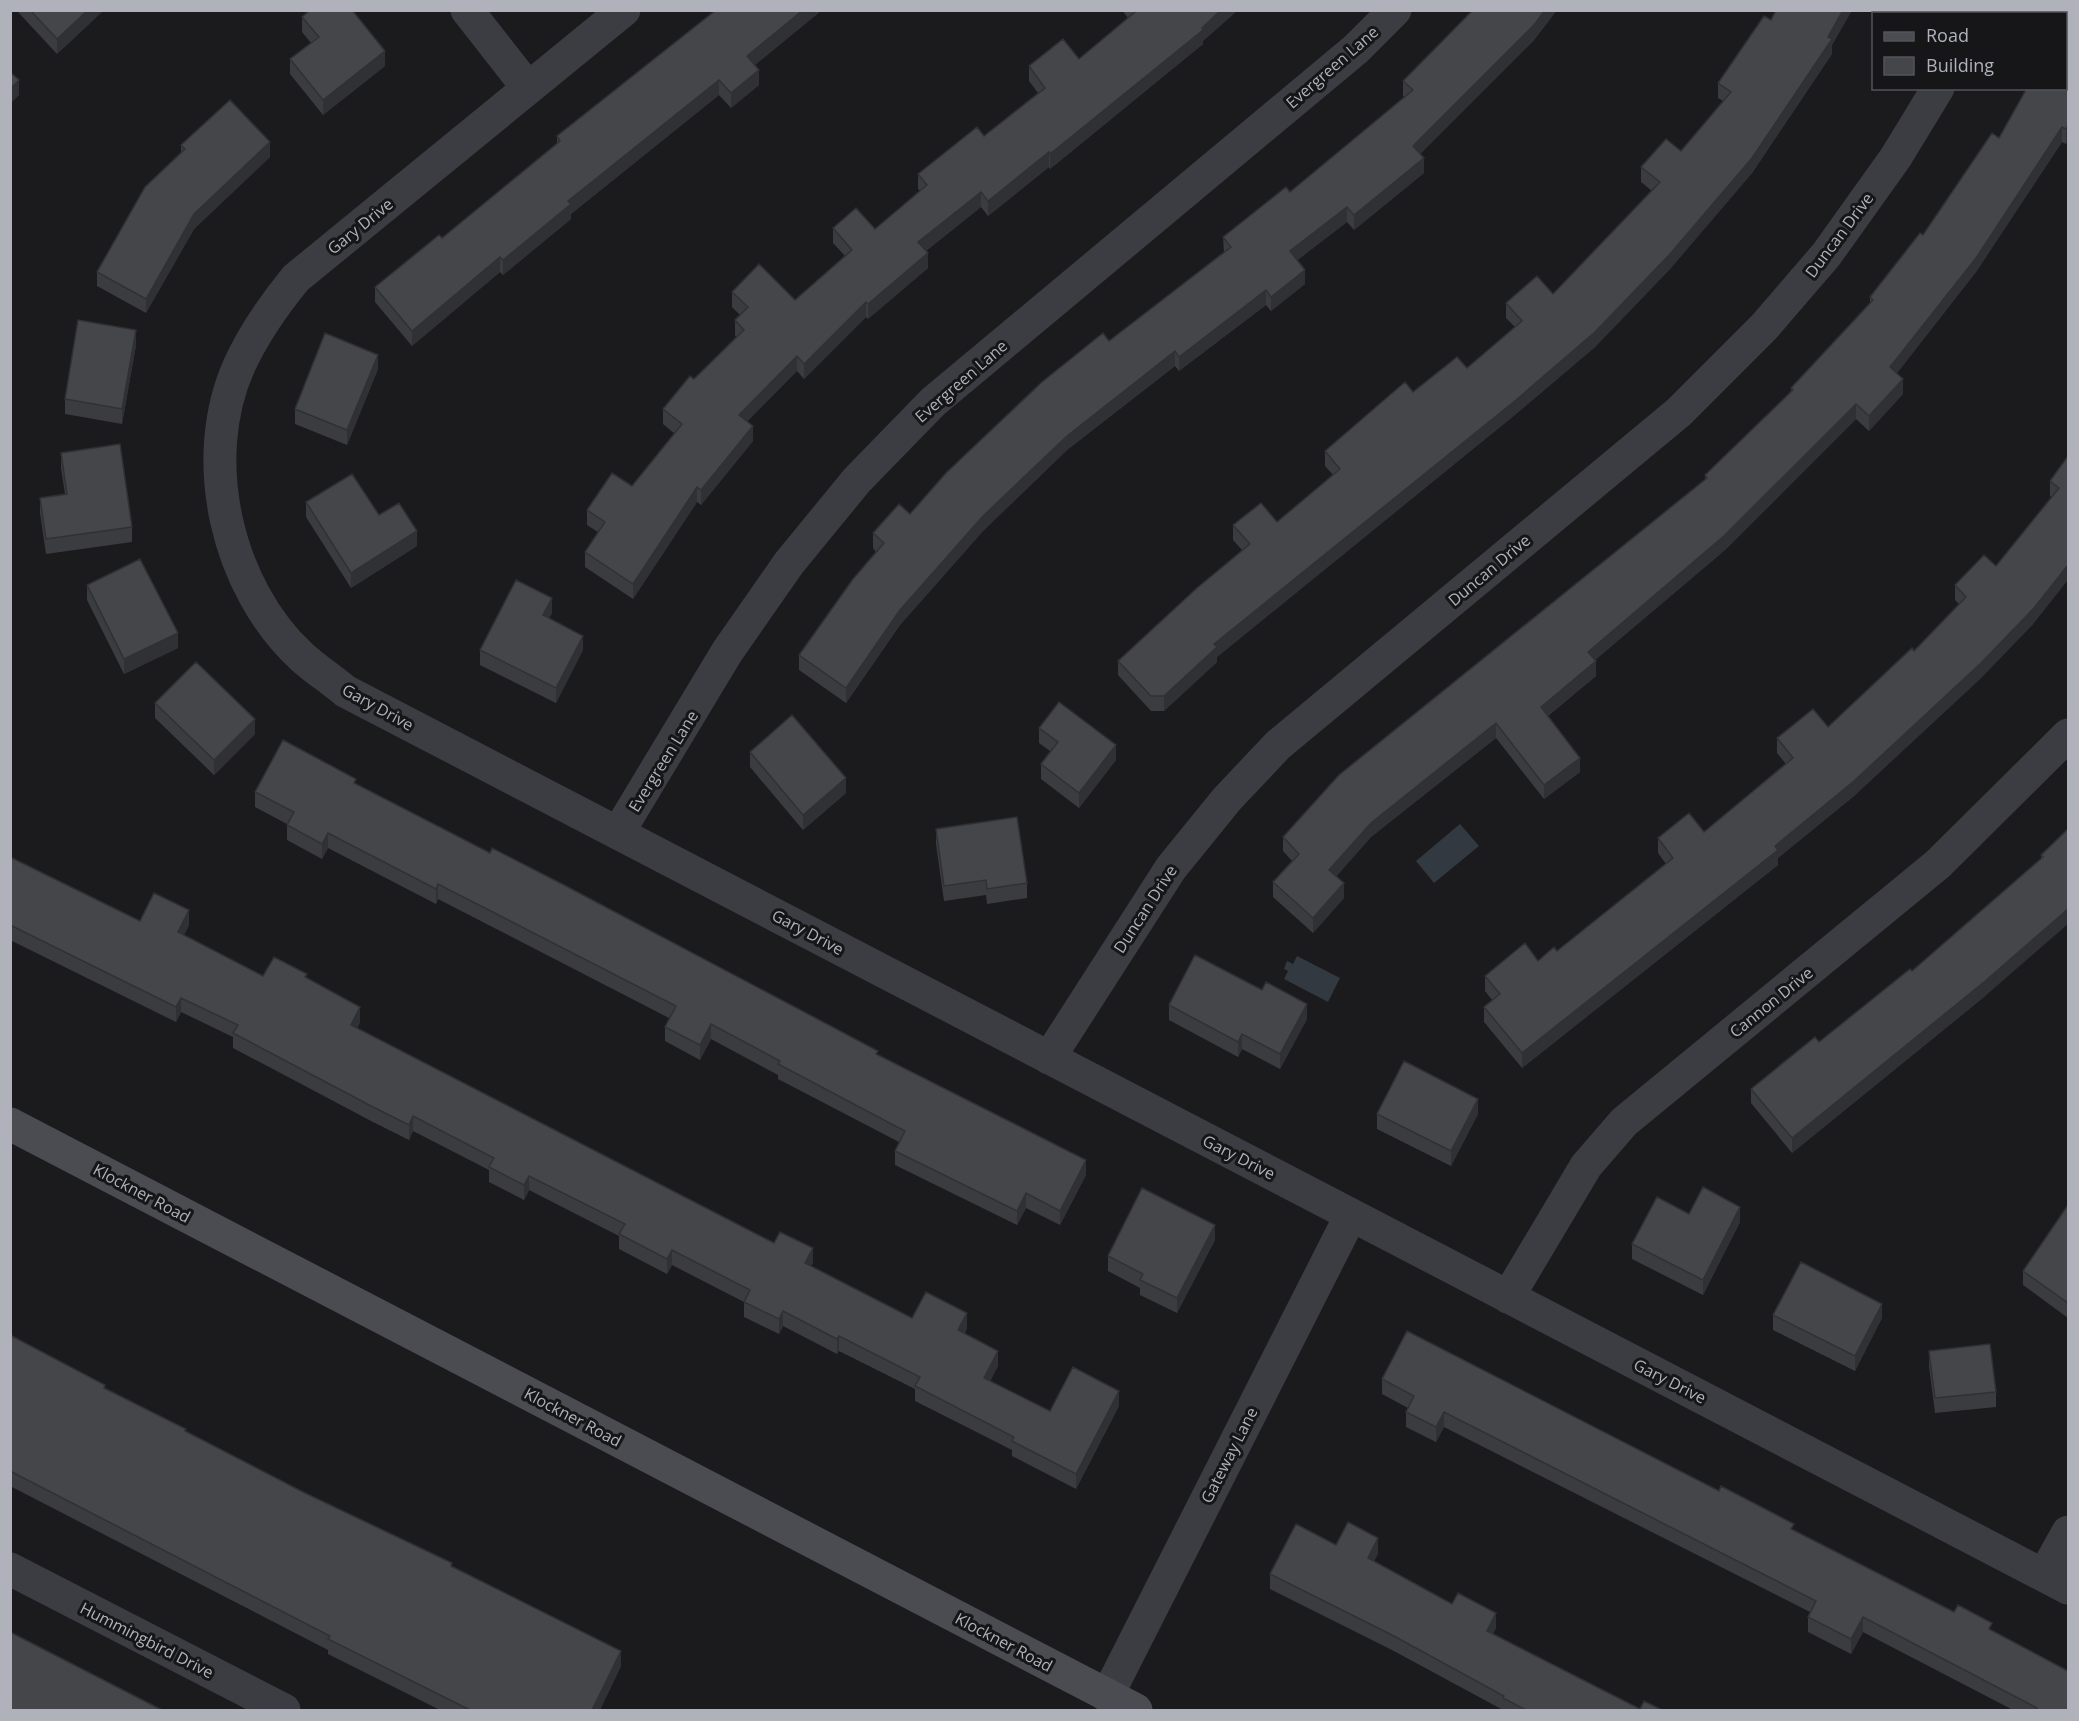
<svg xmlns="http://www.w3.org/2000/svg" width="2079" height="1721" viewBox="0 0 2079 1721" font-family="'Open Sans',sans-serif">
<rect width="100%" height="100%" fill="#1b1b1d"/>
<path fill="#323941" d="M 1460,824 L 1479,846 L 1434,883 L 1416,861 Z
M 1297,956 L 1340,978 L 1328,1002 L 1284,979 L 1288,971 L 1284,969 L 1287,961 L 1293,964 Z"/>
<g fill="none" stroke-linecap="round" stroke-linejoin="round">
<path stroke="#3c3d42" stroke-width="33" d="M 467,10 L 528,88
M 624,10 L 296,278 C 273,306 254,333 239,366 C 197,460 227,588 302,657 C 315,669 331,679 345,691 L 2068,1588
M 1977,14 L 1979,10
M 618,833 L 727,652 L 789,563 L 857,480 L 933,402 L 1356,49 L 1395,10
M 1049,1058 L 1171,868 L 1227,799 L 1278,745 L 1679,412 L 1764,327 L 1826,255 L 1896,157 L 1938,88
M 1508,1297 L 1586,1166 L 1624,1122 L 1938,864 L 2068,735
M 10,1569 L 284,1710
M 2044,1575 L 2068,1532
M 1107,1696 L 1351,1215"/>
<path stroke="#4a4c52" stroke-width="33" d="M 10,1124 L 1136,1710"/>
</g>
<path fill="#3b3c40" d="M 18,10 L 104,10 L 57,54 L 18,12 Z
M 716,10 L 822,10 L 755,65 L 759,85 L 731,108 L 719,95 L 571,214 L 571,219 L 503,275 L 500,272 L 412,346 L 375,302 L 375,287 L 442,238 L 557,144 L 557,136 Z
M 1122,10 L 1238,10 L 1203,41 L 1203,44 L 1050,169 L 1049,167 L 988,216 L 981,207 L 926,251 L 928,268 L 868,319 L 866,317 L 804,379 L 797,371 L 747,421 L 753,441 L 701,505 L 697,502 L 633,599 L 585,567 L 585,552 L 598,532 L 587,525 L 587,510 L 632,486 L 675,434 L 663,424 L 663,409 L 736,337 L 735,335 L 735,320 L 740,315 L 732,307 L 732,292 L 795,300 L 845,256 L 833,243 L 833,228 L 875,229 L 920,191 L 918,189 L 918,174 L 984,136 L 1038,93 L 1029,81 L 1029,66 L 1079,59 L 1128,18 Z
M 1473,10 L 1557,10 L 1534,40 L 1420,154 L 1424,173 L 1354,230 L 1347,222 L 1297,260 L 1305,284 L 1271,311 L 1266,305 L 1179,371 L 1175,366 L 1067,450 L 983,531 L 900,625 L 846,703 L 799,670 L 799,655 L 876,552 L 873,548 L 873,533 L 910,514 L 1109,341 L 1224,253 L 1223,237 L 1290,192 L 1404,97 L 1403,96 L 1403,81 Z
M 1776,10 L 1852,10 L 1832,45 L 1832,54 L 1752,173 L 1670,269 L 1595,347 L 1516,414 L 1217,657 L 1217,662 L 1164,711 L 1151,711 L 1118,675 L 1118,661 L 1242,550 L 1233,540 L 1233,525 L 1277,522 L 1333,475 L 1325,466 L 1325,451 L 1413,392 L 1467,368 L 1515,327 L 1506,318 L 1506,303 L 1553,294 L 1652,191 L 1641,182 L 1641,167 L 1681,151 L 1723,101 L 1718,98 L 1718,83 L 1771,20 Z
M 302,17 L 385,66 L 323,115 L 290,74 L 290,59 L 311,43 L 302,32 Z
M 2068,22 L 2066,144 L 2062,142 L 1976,272 L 1897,373 L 1903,394 L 1869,431 L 1856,419 L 1725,550 L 1595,660 L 1596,676 L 1548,716 L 1580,772 L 1544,799 L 1496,738 L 1371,837 L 1336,876 L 1344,898 L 1313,933 L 1273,897 L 1273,882 L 1292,861 L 1283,851 L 1283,837 L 1705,480 L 1705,475 L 1791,391 L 1791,388 L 1870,303 L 1870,297 L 1923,235 L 1999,138 L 2066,88 Z
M 181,145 L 270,157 L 194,229 L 146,313 L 97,286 L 97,272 L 181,152 Z
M 136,345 L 122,424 L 65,414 L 65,399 Z
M 378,369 L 347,445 L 295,424 L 295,409 Z
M 61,453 L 132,527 L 132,542 L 46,554 L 40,513 L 40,498 L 65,494 L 61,468 Z
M 2068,456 L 2034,623 L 1981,678 L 1854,796 L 1778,858 L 1778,865 L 1522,1068 L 1484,1022 L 1484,1007 L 1492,1000 L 1485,991 L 1485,976 L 1538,961 L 1557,951 L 1666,864 L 1658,853 L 1658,838 L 1704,832 L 1786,764 L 1777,753 L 1777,738 L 1828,727 L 1914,651 L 1959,604 L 1955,600 L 1955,585 L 1996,566 L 2052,498 L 2050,496 L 2050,481 Z
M 306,502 L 379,515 L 417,546 L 351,588 L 306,517 Z
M 87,585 L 178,648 L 124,674 L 87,600 Z
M 552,613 L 549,618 L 583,650 L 556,703 L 480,665 L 480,650 Z
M 155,703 L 255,734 L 214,775 L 155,718 Z
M 1039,728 L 1116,760 L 1079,808 L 1041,779 L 1041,764 L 1050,751 L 1039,743 Z
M 750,752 L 846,793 L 803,830 L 750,767 Z
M 356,784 L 878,1055 L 1086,1175 L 1060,1225 L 1026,1208 L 1017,1225 L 895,1165 L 895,1151 L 899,1142 L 778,1079 L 778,1075 L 711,1039 L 700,1060 L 665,1041 L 665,1027 L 669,1018 L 438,899 L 436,904 L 328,848 L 322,859 L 287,840 L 287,824 L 255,807 L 255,792 Z
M 936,829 L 1027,883 L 1027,898 L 987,904 L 986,895 L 944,901 L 936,844 Z
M 2068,829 L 1984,997 L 1792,1153 L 1751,1103 L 1751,1089 L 1819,1042 L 1912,971 L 2041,859 L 2041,855 Z
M 10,857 L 140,921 L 189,925 L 184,935 L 263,976 L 307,978 L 360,1022 L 357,1029 L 813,1263 L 811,1266 L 912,1318 L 967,1328 L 965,1333 L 998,1366 L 990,1381 L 1050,1411 L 1119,1406 L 1076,1489 L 1012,1456 L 1012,1450 L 915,1401 L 915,1389 L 839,1351 L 837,1354 L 783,1326 L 779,1334 L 744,1317 L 744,1302 L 672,1265 L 667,1274 L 619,1249 L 619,1236 L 529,1190 L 524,1200 L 489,1182 L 489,1170 L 413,1131 L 409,1140 L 373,1122 L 233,1048 L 233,1037 L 181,1012 L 176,1022 L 10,940 Z
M 1169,1005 L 1307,1019 L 1280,1069 L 1242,1049 L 1238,1057 L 1169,1020 Z
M 1377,1114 L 1478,1114 L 1451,1166 L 1377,1129 Z
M 2068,1205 L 2068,1318 L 2023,1285 L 2023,1271 Z
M 1689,1214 L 1740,1222 L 1703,1295 L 1632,1259 L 1632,1244 Z
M 1215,1240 L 1177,1313 L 1140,1295 L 1140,1288 L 1108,1271 L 1108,1256 Z
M 1773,1315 L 1882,1318 L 1855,1371 L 1773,1330 Z
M 10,1335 L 105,1389 L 186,1432 L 303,1492 L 452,1566 L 621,1666 L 600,1710 L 440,1710 L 328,1654 L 328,1650 L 10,1486 Z
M 1929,1351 L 1996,1392 L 1996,1407 L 1935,1413 L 1929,1366 Z
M 1382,1379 L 1794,1530 L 1992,1631 L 2068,1710 L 2013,1710 L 1863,1632 L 1851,1654 L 1808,1632 L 1808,1617 L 1810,1612 L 1444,1427 L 1436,1442 L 1406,1427 L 1406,1412 L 1408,1408 L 1382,1394 Z
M 1336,1545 L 1378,1553 L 1374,1562 L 1496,1628 L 1493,1634 L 1640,1709 L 1662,1710 L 1503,1710 L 1392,1650 L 1270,1589 L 1270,1574 Z"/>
<path fill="#303134" d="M 88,10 L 104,10 L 57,54 L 57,39 Z
M 803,10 L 822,10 L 747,71 L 747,56 Z
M 1221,10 L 1238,10 L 1203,41 L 1203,44 L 1050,169 L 1050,154 Z
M 1545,10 L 1557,10 L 1534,40 L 1413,161 L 1413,146 Z
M 1843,10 L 1852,10 L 1832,45 L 1832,54 L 1752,173 L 1670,269 L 1595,347 L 1516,414 L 1217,657 L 1217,662 L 1164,711 L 1164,696 L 1214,644 L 1828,37 Z
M 385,51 L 385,66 L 323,115 L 323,100 Z
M 759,70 L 759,85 L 731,108 L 731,93 Z
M 19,80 L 19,95 L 10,104 L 10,89 Z
M 719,80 L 719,95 L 571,214 L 571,219 L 503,275 L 503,260 L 568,201 Z
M 2068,125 L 2068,140 L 2066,144 L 2066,129 Z
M 2062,127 L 2062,142 L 1976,272 L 1890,382 L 1890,367 Z
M 270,142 L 270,157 L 194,229 L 146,313 L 146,299 L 194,214 Z
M 1049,152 L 1049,167 L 988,216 L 988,201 Z
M 1424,158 L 1424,173 L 1354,230 L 1354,215 Z
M 981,192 L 981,207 L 918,257 L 918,242 Z
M 1347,207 L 1347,222 L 1290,266 L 1290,251 Z
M 928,253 L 928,268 L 868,319 L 868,304 Z
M 500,257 L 500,272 L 412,346 L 412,331 Z
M 1305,270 L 1305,284 L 1271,311 L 1271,297 Z
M 1266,290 L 1266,305 L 1179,371 L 1179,357 Z
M 866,302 L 866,317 L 804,379 L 804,364 Z
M 136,330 L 136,345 L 122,424 L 122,409 Z
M 1175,351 L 1175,366 L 1067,450 L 983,531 L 900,625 L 846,703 L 846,688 L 900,610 L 983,516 L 1067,436 Z
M 378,355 L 378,369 L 347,445 L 347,430 Z
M 797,356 L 797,371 L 739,430 L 739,415 Z
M 1903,379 L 1903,394 L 1869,431 L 1869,416 Z
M 1856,404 L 1856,419 L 1725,550 L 1588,666 L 1588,652 Z
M 753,426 L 753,441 L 701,505 L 701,490 Z
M 697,487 L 697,502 L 633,599 L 633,584 Z
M 417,531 L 417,546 L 351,588 L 351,573 Z
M 2068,565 L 2068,580 L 2034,623 L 1981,678 L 1854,796 L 1778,858 L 1778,865 L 1522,1068 L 1522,1053 L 1775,846 Z
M 552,598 L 552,613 L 543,630 L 543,615 Z
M 178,633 L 178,648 L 124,674 L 124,659 Z
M 583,636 L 583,650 L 556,703 L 556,688 Z
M 1596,661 L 1596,676 L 1541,721 L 1541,707 Z
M 255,719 L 255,734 L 214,775 L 214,760 Z
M 1496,723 L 1496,738 L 1371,837 L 1329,885 L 1329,870 L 1371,823 Z
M 1116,745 L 1116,760 L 1079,808 L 1079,793 Z
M 1580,758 L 1580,772 L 1544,799 L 1544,785 Z
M 846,778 L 846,793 L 803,830 L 803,815 Z
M 328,833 L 328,848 L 322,859 L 322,844 Z
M 1344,883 L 1344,898 L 1313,933 L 1313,918 Z
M 438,884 L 438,899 L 436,904 L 436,889 Z
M 2068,909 L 2068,924 L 1984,997 L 1792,1153 L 1792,1138 Z
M 189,910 L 189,925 L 178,947 L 178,932 Z
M 181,998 L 181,1012 L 176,1022 L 176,1007 Z
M 1307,1004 L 1307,1019 L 1280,1069 L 1280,1054 Z
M 360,1007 L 360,1022 L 351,1040 L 351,1025 Z
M 711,1024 L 711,1039 L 700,1060 L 700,1045 Z
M 1242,1034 L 1242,1049 L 1238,1057 L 1238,1042 Z
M 1478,1099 L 1478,1114 L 1451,1166 L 1451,1151 Z
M 413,1116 L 413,1131 L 409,1140 L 409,1125 Z
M 1086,1160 L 1086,1175 L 1060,1225 L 1060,1211 Z
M 529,1176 L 529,1190 L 524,1200 L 524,1185 Z
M 1026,1193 L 1026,1208 L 1017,1225 L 1017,1211 Z
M 1740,1207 L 1740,1222 L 1703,1295 L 1703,1280 Z
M 1215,1225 L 1215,1240 L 1177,1313 L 1177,1298 Z
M 813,1248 L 813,1263 L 805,1278 L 805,1263 Z
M 672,1250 L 672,1265 L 667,1274 L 667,1259 Z
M 1882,1304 L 1882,1318 L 1855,1371 L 1855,1356 Z
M 783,1311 L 783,1326 L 779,1334 L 779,1319 Z
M 967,1313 L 967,1328 L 958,1345 L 958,1330 Z
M 839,1336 L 839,1351 L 837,1354 L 837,1339 Z
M 998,1351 L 998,1366 L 984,1393 L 984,1378 Z
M 1119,1391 L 1119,1406 L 1076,1489 L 1076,1474 Z
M 1444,1412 L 1444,1427 L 1436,1442 L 1436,1427 Z
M 1378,1538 L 1378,1553 L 1368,1573 L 1368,1558 Z
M 1496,1613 L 1496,1628 L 1487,1645 L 1487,1631 Z
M 1863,1617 L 1863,1632 L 1851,1654 L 1851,1639 Z
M 621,1651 L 621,1666 L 600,1710 L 592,1710 Z"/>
<path fill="#45464a" stroke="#303134" stroke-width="1.5" d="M 30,10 L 88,10 L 57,39 Z
M 310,10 L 352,10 L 385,51 L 323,100 L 290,59 L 319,37 L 302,17 Z
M 716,10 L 803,10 L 747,56 L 759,70 L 731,93 L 719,80 L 568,201 L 571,204 L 503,260 L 500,257 L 412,331 L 375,287 L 439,235 L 442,238 L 560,141 L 557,136 Z
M 1134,10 L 1221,10 L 1202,28 L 1203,30 L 1050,154 L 1049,152 L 988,201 L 981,192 L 918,242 L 928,253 L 868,304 L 866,302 L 804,364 L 797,356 L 739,415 L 753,426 L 701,490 L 697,487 L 633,584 L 585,552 L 605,522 L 587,510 L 612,473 L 632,486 L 682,424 L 663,409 L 690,376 L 694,379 L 744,330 L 735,320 L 748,307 L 732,292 L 759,264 L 795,300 L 852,250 L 833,228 L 856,208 L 875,229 L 927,185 L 918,174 L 977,127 L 984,136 L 1045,88 L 1029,66 L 1063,39 L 1079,59 L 1135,12 Z
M 1473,10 L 1545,10 L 1534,25 L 1413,146 L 1424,158 L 1354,215 L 1347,207 L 1290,251 L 1305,270 L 1271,297 L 1266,290 L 1179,357 L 1175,351 L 1067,436 L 983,516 L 900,610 L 846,688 L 799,655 L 853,579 L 884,543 L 873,533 L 899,504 L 910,514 L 946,473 L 1042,382 L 1103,333 L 1109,341 L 1231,247 L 1223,237 L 1286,187 L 1290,192 L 1413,90 L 1403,81 Z
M 1776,10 L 1843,10 L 1828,37 L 1832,39 L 1752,158 L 1670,254 L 1595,332 L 1516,400 L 1214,644 L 1217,647 L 1164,696 L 1151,696 L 1118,661 L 1197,588 L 1250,544 L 1233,525 L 1261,503 L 1277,522 L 1340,469 L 1325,451 L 1405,382 L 1413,392 L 1457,357 L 1467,368 L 1522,321 L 1506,303 L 1537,276 L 1553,294 L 1660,182 L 1641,167 L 1666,139 L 1681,151 L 1731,92 L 1718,83 L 1764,16 L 1771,20 Z
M 2068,22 L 2068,125 L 2066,129 L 2062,127 L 1976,258 L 1890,367 L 1903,379 L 1869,416 L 1856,404 L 1725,535 L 1588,652 L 1596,661 L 1541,707 L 1580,758 L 1544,785 L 1496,723 L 1371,823 L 1329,870 L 1344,883 L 1313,918 L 1273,882 L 1299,854 L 1283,837 L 1339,775 L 1707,478 L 1705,475 L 1793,390 L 1791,388 L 1873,300 L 1870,297 L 1920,233 L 1923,235 L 1992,133 L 1999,138 L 2027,88 L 2066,88 L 2066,28 Z
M 10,72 L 19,80 L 10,89 Z
M 230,100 L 270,142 L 194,214 L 146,299 L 97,272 L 145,187 L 185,149 L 181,145 Z
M 78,320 L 136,330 L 122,409 L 65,399 Z
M 325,333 L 378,355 L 347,430 L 295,409 Z
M 120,444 L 132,527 L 46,539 L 40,498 L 67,494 L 61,453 Z
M 2068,456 L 2068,565 L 2034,608 L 1981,663 L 1854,781 L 1775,846 L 1778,850 L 1522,1053 L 1484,1007 L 1500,994 L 1485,976 L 1525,943 L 1538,961 L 1554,947 L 1557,951 L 1673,858 L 1658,838 L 1689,813 L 1704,832 L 1793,758 L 1777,738 L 1813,709 L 1828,727 L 1912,648 L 1914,651 L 1966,597 L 1955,585 L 1984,555 L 1996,566 L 2059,488 L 2050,481 Z
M 352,474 L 379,515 L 399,503 L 417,531 L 351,573 L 306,502 Z
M 140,559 L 178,633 L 124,659 L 87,585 Z
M 516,580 L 552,598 L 543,615 L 583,636 L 556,688 L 480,650 Z
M 196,662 L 255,719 L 214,760 L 155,703 Z
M 1059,702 L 1116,745 L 1079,793 L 1041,764 L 1058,742 L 1039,728 Z
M 792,715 L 846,778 L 803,815 L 750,752 Z
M 283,740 L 356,779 L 354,783 L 490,853 L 492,848 L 564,885 L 878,1051 L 876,1054 L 1086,1160 L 1060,1211 L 1026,1193 L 1017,1211 L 895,1151 L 905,1131 L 778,1064 L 780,1061 L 711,1024 L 700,1045 L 665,1027 L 676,1006 L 438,884 L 436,889 L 328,833 L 322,844 L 287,825 L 294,812 L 255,792 Z
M 1017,817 L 1027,883 L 987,889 L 986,880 L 944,886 L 936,829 Z
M 2068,829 L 2068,909 L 1984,982 L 1792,1138 L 1751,1089 L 1815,1037 L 1819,1042 L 1910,969 L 1912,971 L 2043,857 L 2041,855 Z
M 10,857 L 140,921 L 154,893 L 189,910 L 178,932 L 263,976 L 274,957 L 307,974 L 305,977 L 360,1007 L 351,1025 L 774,1243 L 780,1232 L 813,1248 L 805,1263 L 912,1318 L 926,1292 L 967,1313 L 958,1330 L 998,1351 L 984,1378 L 1050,1411 L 1073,1367 L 1119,1391 L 1076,1474 L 1012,1441 L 1014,1437 L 915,1386 L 920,1377 L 839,1336 L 837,1339 L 783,1311 L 779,1319 L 744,1302 L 750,1290 L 672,1250 L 667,1259 L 619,1234 L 625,1224 L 529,1176 L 524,1185 L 489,1167 L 494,1158 L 413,1116 L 409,1125 L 373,1107 L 233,1033 L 238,1025 L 181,998 L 176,1007 L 10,925 Z
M 1195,955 L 1262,990 L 1266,982 L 1307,1004 L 1280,1054 L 1242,1034 L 1238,1042 L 1169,1005 Z
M 1404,1061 L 1478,1099 L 1451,1151 L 1377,1114 Z
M 1703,1187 L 1740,1207 L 1703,1280 L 1632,1244 L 1657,1197 L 1689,1214 Z
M 1142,1188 L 1215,1225 L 1177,1298 L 1140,1280 L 1143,1274 L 1108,1256 Z
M 2068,1205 L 2068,1303 L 2023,1271 Z
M 1801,1262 L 1882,1304 L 1855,1356 L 1773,1315 Z
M 1407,1331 L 1719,1491 L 1721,1486 L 1794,1524 L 1791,1529 L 1954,1612 L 1958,1605 L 1992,1623 L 1989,1629 L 2068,1671 L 2068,1710 L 2035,1710 L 2037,1708 L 1863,1617 L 1851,1639 L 1808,1617 L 1816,1601 L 1444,1412 L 1436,1427 L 1406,1412 L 1414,1396 L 1382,1379 Z
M 10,1335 L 105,1385 L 104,1388 L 186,1429 L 185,1431 L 303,1492 L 452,1563 L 451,1566 L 621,1651 L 592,1710 L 470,1710 L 328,1639 L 330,1636 L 10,1471 Z
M 1990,1344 L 1996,1392 L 1935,1398 L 1929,1351 Z
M 1348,1522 L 1378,1538 L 1368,1558 L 1452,1604 L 1458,1593 L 1496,1613 L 1487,1631 L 1640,1709 L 1644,1701 L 1662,1710 L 1526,1710 L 1503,1698 L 1504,1696 L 1392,1635 L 1270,1574 L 1296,1524 L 1336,1545 Z
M 10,1632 L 162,1710 L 10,1710 Z"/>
<g text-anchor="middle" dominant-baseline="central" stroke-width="6" stroke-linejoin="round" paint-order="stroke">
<g font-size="16" fill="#afb2bb" stroke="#161618">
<text transform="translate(1332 67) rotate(-41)">Evergreen Lane</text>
<text transform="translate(360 226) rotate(-39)">Gary Drive</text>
<text transform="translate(1839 235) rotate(-53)">Duncan Drive</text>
<text transform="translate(961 381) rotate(-41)">Evergreen Lane</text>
<text transform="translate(1489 570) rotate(-40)">Duncan Drive</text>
<text transform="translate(378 707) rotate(29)">Gary Drive</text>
<text transform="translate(663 761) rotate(-58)">Evergreen Lane</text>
<text transform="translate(1145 909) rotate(-57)">Duncan Drive</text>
<text transform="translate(808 932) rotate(28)">Gary Drive</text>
<text transform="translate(1771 1002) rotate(-39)">Cannon Drive</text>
<text transform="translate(1239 1157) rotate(27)">Gary Drive</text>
<text transform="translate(142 1193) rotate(28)">Klockner Road</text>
<text transform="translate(1670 1381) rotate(27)">Gary Drive</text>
<text transform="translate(573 1417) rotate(28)">Klockner Road</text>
<text transform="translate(1229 1455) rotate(-63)">Gateway Lane</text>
<text transform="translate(147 1640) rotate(27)">Hummingbird Drive</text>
<text transform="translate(1004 1642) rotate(28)">Klockner Road</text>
</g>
</g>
<rect width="2079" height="1721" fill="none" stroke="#afb2bb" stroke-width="24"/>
<rect x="1872" y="12" width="195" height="78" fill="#161618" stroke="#535459" stroke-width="1.5"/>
<rect x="1884" y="32" width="30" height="9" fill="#4a4c52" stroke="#535459" stroke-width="1.5"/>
<text x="1926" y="42" font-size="18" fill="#afb2bb">Road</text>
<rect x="1884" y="57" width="30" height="18" fill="#45464a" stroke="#535459" stroke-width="1.5"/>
<text x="1926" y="72" font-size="18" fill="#afb2bb">Building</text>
</svg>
